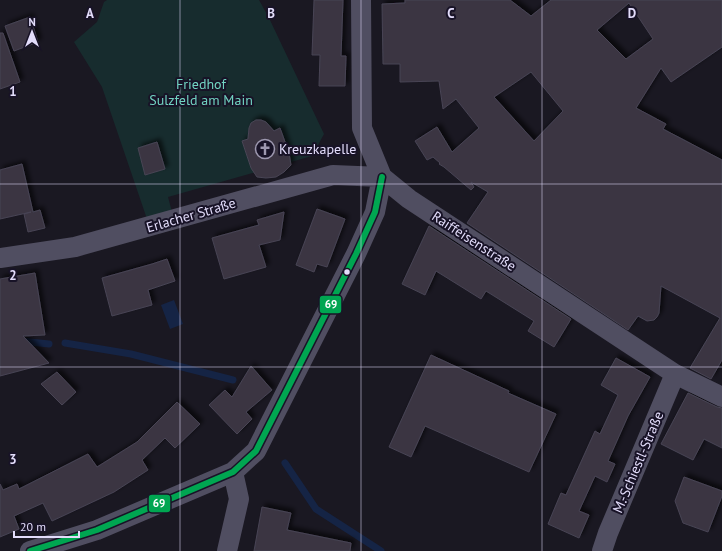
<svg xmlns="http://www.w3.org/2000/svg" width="722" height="551" viewBox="0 0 722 551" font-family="'PT Sans',sans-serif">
<defs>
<filter id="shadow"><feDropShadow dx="3.5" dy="-3.5" stdDeviation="2" flood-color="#0009"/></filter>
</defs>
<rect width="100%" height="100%" fill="#1a1822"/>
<path fill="#172c2e" d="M 107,0 L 259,0 L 269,18 L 324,134 L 312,156 L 168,197 L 172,212 L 147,219 L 102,87 L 74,42 L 97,22 L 104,2 Z"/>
<path fill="#152445" d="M 174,300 L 183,324 L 170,329 L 161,305 Z"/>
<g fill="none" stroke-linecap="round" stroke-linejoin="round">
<path stroke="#152445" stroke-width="7" d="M 20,341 L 49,344
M 65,343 L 131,354 L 233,380
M 285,463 L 316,509 L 381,551"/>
</g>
<path fill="#3a3643" stroke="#484454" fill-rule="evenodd" filter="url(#shadow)" d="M 314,0 L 343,0 L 341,56 L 346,56 L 345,86 L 319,86 L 320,55 L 312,55 Z
M 405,0 L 510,0 L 531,16 L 551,0 L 722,0 L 722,47 L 671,82 L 661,68 L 636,108 L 666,124 L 663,129 L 722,160 L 722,360 L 711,379 L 690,368 L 720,318 L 661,286 L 659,313 L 657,317 L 654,320 L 647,321 L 638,316 L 628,330 L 467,223 L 488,192 L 471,182 L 474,187 L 471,190 L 444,167 L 439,164 L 440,163 L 433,157 L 427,160 L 415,141 L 437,127 L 452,152 L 479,128 L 456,99 L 443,109 L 439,81 L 400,82 L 400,64 L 383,64 L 382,4 L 405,3 ZM 629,3 L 653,39 L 626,59 L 597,30 ZM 531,72 L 563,111 L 534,141 L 494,97 Z
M 30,17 L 38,42 L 14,51 L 5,26 Z
M 0,33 L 3,33 L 20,82 L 0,89 Z
M 256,120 L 261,120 L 266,122 L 274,131 L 280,128 L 289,153 L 291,165 L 284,172 L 276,177 L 266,178 L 257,177 L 251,168 L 242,141 L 248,139 L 249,128 L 251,123 Z
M 157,142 L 165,169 L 145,175 L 138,148 Z
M 22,164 L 33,212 L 40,210 L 45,228 L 28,232 L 24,214 L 31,212 L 0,219 L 0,170 Z
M 317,209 L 345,219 L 327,267 L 317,264 L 314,272 L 296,265 Z
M 284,212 L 280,240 L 259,245 L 266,267 L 224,279 L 212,238 L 259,225 L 257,220 Z
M 429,226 L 571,319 L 554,347 L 528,331 L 534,321 L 486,291 L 481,299 L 436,271 L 425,295 L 402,284 Z
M 167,259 L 175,281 L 148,290 L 152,305 L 112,316 L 102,278 L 152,264 Z
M 35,273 L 45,335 L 23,336 L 49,363 L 0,376 L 0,279 Z
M 431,355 L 509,391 L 508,393 L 556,414 L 529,472 L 425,426 L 411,457 L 389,447 Z
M 616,358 L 650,377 L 628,416 L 608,461 L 615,464 L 607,482 L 595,476 L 579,511 L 589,515 L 579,538 L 548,524 L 561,493 L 566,495 L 595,431 L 600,434 L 618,395 L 601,385 Z
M 251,366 L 272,390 L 246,412 L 252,419 L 237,434 L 209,405 L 225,390 L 232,397 Z
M 57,372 L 76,392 L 62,405 L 41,384 Z
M 688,393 L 717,407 L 722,408 L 722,448 L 704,439 L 693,460 L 661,444 Z
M 177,402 L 200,424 L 175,448 L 165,438 L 142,460 L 148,470 L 114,492 L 52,521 L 43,503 L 14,516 L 19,529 L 0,537 L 0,484 L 3,490 L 17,484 L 19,489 L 88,454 L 97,467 L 137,442 Z
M 684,477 L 722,491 L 722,496 L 708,532 L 683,523 L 675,501 Z
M 262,507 L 291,513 L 287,530 L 351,543 L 350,551 L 254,551 Z"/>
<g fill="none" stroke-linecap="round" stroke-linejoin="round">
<path stroke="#504e61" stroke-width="20" d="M 361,0 L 362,128 L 382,177 L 409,199 L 675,374 L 722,397
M 0,258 L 75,247 L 333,175 L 382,177
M 30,551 L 97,530 L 233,472 L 256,451 L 356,254 L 375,212 L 382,177
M 227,551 L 239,499 L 233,472
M 602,551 L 608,533 L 675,374"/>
<g stroke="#181327" stroke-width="9">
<path id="bus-1" d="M 30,551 L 97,530 L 233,472 L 256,451 L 356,254 L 375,212 L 382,177"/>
</g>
<use href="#bus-1" stroke="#00a651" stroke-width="6"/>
</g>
<path fill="none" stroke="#e3ddfb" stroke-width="1" stroke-opacity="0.55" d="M 180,0 L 180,551M 361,0 L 361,551M 542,0 L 542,551M 0,184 L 722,184M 0,367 L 722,367"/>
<defs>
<g id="church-ring" transform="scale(1)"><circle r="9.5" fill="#181327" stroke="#9d98af" stroke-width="1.5"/><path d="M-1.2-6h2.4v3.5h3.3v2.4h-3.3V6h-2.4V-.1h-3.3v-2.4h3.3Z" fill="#9d98af"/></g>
</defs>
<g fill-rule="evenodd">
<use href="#church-ring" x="265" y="149"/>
</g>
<circle fill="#e3ddfb" stroke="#181327" stroke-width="1.5" cx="347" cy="272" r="3.5"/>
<g text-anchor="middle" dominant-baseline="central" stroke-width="4" stroke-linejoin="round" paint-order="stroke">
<g font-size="14" fill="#71d3c2" stroke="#181327">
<text x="201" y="84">Friedhof<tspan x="201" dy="16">Sulzfeld am Main</tspan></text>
</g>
<g font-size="14" fill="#e3ddfb" stroke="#181327" text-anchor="start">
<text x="279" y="149">Kreuzkapelle</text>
</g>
<g font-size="14" fill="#e3ddfb" stroke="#181327">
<text transform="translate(191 215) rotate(-16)">Erlacher Straße</text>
<text transform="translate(474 241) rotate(33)">Raiffeisenstraße</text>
<text transform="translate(638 462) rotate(-67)">M.-Schiestl-Straße</text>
</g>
</g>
<g font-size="13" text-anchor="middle" font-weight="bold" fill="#e3ddfb" stroke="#181327" stroke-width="4" stroke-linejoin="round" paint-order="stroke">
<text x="90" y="18">A</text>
<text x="271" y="18">B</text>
<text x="451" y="18">C</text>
<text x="632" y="18">D</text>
<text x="13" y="96">1</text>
<text x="13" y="280">2</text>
<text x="13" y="464">3</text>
</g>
<g stroke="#181327" stroke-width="1.5">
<rect x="319" y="295" width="23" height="19" rx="4" fill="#00a651"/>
<rect x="148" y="494" width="23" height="19" rx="4" fill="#00a651"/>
</g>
<g font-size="11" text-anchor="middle" font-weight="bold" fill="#fff">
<text x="331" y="308">69</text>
<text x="159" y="507">69</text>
</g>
<g transform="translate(32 32)" stroke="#181327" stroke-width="3" paint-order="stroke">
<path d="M0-3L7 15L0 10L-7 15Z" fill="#e3ddfb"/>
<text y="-6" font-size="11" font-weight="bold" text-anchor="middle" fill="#e3ddfb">N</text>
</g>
<path d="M14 531v6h65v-6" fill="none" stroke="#e3ddfb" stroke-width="2"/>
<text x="20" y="531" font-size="12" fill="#e3ddfb" stroke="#181327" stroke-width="3" paint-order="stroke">20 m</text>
</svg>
